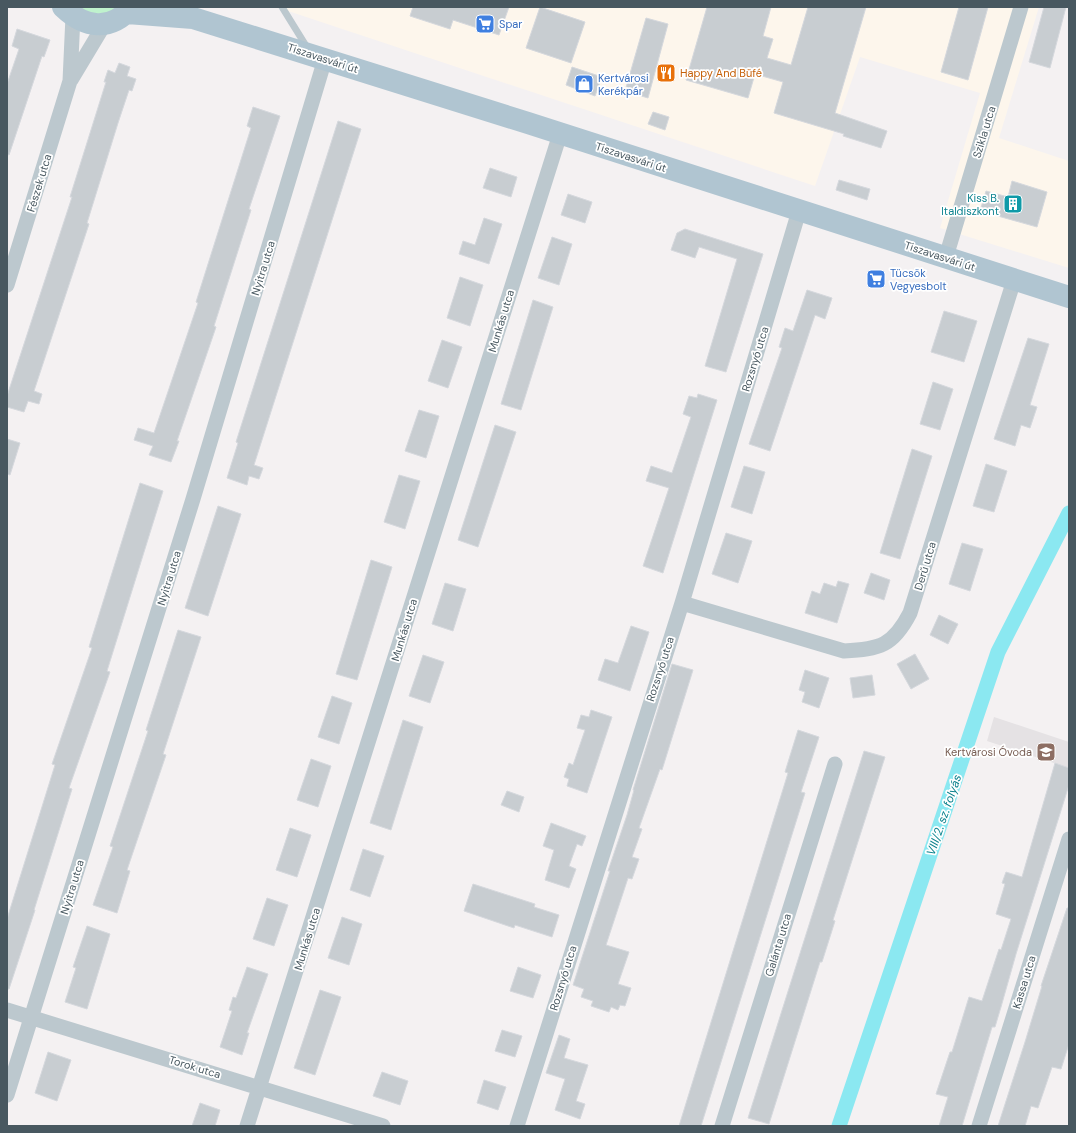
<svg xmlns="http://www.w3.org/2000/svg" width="1076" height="1133" viewBox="0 0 1076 1133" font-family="'DM Sans',sans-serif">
<rect width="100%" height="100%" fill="#f4f1f2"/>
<path fill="#fdf6ec" d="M 276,7 L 1039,7 L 999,138 L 1069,161 L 1069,268 L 940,228 L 980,93 L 860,57 L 815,186 Z"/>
<path fill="#e5e2e4" d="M 994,717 L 1069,742 L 1069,768 L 987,741 Z"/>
<path fill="#bff2cd" d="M 74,7 L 121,7 L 96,18 Z"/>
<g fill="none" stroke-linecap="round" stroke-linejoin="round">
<path stroke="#8be8f1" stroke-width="15" d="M 839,1126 L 998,652 L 1069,513"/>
</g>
<path fill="#c8cdd1" stroke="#d5d8dd" d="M 413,7 L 509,7 L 499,35 L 453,20 L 450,29 L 410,16 Z
M 540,7 L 585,22 L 571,63 L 526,48 Z
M 707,7 L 771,7 L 763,36 L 773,39 L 767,58 L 791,65 L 808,7 L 866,7 L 835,113 L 887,131 L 881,148 L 843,136 L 844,134 L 774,113 L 783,82 L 755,74 L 748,98 L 686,80 Z
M 959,7 L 988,7 L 968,80 L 941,72 Z
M 1044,7 L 1066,7 L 1050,68 L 1029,62 Z
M 646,18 L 668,24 L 648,98 L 625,91 Z
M 17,29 L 50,40 L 44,57 L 42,56 L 9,155 L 7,154 L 7,84 L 19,49 L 12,46 Z
M 119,63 L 130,67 L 127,76 L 136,79 L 132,91 L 129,90 L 118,123 L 87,223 L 89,224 L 34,391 L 42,394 L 39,404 L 28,401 L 24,412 L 7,407 L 7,396 L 72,197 L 70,197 L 106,82 L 104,82 L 108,70 L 115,73 Z
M 572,67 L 602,77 L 595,96 L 566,85 Z
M 253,107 L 280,116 L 249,209 L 251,210 L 214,326 L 216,327 L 177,441 L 179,441 L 171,462 L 149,455 L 153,446 L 134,440 L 138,428 L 154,433 L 198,303 L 196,302 L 251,128 L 247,126 Z
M 653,112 L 669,117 L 665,130 L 648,124 Z
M 338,121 L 361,129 L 254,465 L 263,468 L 259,479 L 249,476 L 247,485 L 227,478 L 238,443 L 236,442 Z
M 490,168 L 517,177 L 511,197 L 483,188 Z
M 839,180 L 870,189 L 867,200 L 836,190 Z
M 1012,181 L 1047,192 L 1037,227 L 980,211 L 986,191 L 1008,197 Z
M 568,194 L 592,202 L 585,223 L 561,215 Z
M 484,218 L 502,224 L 489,264 L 459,254 L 463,241 L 475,245 Z
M 685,229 L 763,254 L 726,372 L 705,366 L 737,259 L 699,247 L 695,258 L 671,250 L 677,233 Z
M 552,237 L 572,244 L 559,285 L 538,278 Z
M 460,277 L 483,285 L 470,326 L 447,318 Z
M 807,290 L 832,298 L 825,319 L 815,315 L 770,451 L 749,444 L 782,348 L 779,347 L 785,328 L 793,331 Z
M 533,300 L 553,307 L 521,410 L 501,404 Z
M 944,311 L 977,321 L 964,362 L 931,352 Z
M 1028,338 L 1049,344 L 1030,405 L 1037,407 L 1030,428 L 1021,425 L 1015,446 L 994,439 Z
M 442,340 L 462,347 L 448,388 L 428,381 Z
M 933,382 L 953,389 L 940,430 L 920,424 Z
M 698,394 L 717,400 L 663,573 L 643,566 L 669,488 L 646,481 L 651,466 L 672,473 L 691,417 L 683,414 L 689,396 L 697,398 Z
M 419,410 L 439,416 L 426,458 L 405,451 Z
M 495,425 L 516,432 L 478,547 L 458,540 Z
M 7,439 L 20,443 L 10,475 L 7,474 Z
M 912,449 L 932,456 L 900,559 L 880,553 Z
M 986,464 L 1007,471 L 994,512 L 973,506 Z
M 744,466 L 765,472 L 752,514 L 731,507 Z
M 399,475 L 420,481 L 405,529 L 384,522 Z
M 140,483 L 163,491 L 107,671 L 110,672 L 69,788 L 72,789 L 34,910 L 35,910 L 9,989 L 7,989 L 7,919 L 55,765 L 52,764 L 92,648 L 89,647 Z
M 218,506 L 241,514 L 208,616 L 185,608 Z
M 726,533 L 752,541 L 738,583 L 712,574 Z
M 962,543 L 983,549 L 970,591 L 949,584 Z
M 371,560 L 392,567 L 357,680 L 336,674 Z
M 871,573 L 890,580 L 884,600 L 864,593 Z
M 838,581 L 849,584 L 837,623 L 805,613 L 812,591 L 820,594 L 824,583 L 836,587 Z
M 445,583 L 466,589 L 453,631 L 432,624 Z
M 939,615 L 958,624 L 948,644 L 930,635 Z
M 631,626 L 649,632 L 630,691 L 598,680 L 605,659 L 618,663 Z
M 178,630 L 201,637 L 163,754 L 166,755 L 127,870 L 130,871 L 117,913 L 93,905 L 113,847 L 110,846 L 148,731 L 146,730 Z
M 915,654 L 929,679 L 911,689 L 897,664 Z
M 423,655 L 444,662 L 430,703 L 409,696 Z
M 672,664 L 693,670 L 662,770 L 660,769 L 639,828 L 642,829 L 632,857 L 639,859 L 632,879 L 628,878 L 606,945 L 629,952 L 618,984 L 631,988 L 625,1006 L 620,1005 L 618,1010 L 611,1007 L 609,1012 L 591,1006 L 593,1001 L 581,997 L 584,989 L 573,985 L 610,871 L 608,871 L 627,815 L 634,790 L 633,790 Z
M 805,670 L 829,678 L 819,708 L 802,702 L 805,692 L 799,690 Z
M 872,675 L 875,695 L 853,698 L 850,678 Z
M 332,696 L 352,703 L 339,744 L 318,737 Z
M 591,710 L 612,717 L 587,793 L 567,786 L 569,779 L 564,777 L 569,763 L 573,765 L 585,730 L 577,728 L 581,715 L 589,717 Z
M 403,720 L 423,727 L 391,830 L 370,823 Z
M 798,730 L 819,737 L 801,792 L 805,793 L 701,1126 L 679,1126 L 788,773 L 785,772 Z
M 864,751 L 885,757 L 833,920 L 835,921 L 822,962 L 820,962 L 769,1124 L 748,1118 Z
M 311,759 L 331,766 L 318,807 L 297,800 Z
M 1055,763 L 1069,768 L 1069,785 L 1016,954 L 1001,1007 L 995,1027 L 992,1027 L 962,1126 L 939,1126 L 948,1097 L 936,1094 L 950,1052 L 952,1052 L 969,997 L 982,1001 L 999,949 L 1001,950 L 1011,919 L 996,914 L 1005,884 L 1002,883 L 1006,872 L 1022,877 Z
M 507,791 L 524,797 L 519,812 L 501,805 Z
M 551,823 L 586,836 L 582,846 L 577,844 L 569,866 L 576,869 L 569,888 L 545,880 L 554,850 L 543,846 Z
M 290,828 L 311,835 L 297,877 L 276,870 Z
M 363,849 L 384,856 L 370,897 L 350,890 Z
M 473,884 L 535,904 L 534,907 L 559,915 L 552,937 L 515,925 L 514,928 L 464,911 Z
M 267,898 L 288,905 L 274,946 L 253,939 Z
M 1067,908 L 1069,908 L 1069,1044 L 1061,1069 L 1052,1067 L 1038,1108 L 1031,1106 L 1025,1126 L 998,1126 L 1025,1042 L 1042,986 L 1041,986 Z
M 342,917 L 362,924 L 349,965 L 328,958 Z
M 87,926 L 110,934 L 87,1009 L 65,1002 L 76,968 L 73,967 Z
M 247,967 L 268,974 L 247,1033 L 249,1033 L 242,1055 L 220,1047 L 232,1011 L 229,1010 L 233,997 L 236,998 Z
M 518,967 L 541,975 L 533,998 L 510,991 Z
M 320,990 L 341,997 L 315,1075 L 294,1068 Z
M 502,1030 L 522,1036 L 515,1057 L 495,1051 Z
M 559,1035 L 570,1039 L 564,1058 L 588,1065 L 576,1101 L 585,1104 L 580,1119 L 555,1110 L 565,1079 L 546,1073 Z
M 48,1052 L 71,1060 L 57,1101 L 35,1093 Z
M 382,1072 L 408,1081 L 400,1105 L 373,1096 Z
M 484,1080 L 506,1087 L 498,1110 L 477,1103 Z
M 200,1103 L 220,1110 L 215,1126 L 192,1126 Z"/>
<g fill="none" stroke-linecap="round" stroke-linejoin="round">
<path stroke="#bcc8ce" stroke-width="7" d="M 282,7 L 308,49"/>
<path stroke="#bcc8ce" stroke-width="15" d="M 71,80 L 104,25
M 946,257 L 1021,7
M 7,285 L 70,81 L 73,16
M 682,603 L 844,651 C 880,649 893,646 910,613 L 1014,280
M 7,1010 L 383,1126
M 7,1095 L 193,499 L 325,59
M 247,1126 L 560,134
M 517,1126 L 682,603 L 799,211
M 722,1126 L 835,764
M 979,1126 L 1069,839"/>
<path stroke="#b0c5d1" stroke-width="22" d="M 63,7 C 85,28 110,32 132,7
M 127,13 L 193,18 L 528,123 L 1069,297"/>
</g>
<defs>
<g id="supermarket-square" transform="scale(1)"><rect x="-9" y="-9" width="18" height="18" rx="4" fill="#3f7fe0" stroke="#fff"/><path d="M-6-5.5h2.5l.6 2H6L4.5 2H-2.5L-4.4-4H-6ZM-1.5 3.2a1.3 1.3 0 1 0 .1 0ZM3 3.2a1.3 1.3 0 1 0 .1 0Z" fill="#fff"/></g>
<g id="restaurant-square" transform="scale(1)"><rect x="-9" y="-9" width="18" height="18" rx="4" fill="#e8710a" stroke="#fff"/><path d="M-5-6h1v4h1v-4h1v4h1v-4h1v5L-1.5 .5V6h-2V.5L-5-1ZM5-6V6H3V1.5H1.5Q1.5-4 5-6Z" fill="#fff"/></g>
<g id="shop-square" transform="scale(1)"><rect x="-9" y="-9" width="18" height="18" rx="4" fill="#3f7fe0" stroke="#fff"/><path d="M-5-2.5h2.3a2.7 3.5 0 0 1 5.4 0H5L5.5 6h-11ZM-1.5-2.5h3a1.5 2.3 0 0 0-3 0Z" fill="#fff"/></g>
<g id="building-square" transform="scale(1)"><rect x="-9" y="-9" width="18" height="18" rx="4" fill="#0f9aa8" stroke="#fff"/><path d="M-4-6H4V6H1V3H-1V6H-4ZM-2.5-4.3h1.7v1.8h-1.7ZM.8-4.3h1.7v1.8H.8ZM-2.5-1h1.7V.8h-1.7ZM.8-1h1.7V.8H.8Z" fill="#fff"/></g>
<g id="school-square" transform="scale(1)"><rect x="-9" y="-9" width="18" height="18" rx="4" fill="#8d6e63" stroke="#fff"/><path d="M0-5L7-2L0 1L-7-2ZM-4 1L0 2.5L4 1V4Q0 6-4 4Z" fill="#fff"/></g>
</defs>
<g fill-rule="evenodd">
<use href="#supermarket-square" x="485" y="24"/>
<use href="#restaurant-square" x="666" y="73"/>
<use href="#shop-square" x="584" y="84"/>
<use href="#building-square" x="1013" y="204"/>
<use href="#supermarket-square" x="876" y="279"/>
<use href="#school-square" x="1046" y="752"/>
</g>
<g text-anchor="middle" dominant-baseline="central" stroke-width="3.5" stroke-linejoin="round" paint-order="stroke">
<g font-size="11" fill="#366cbe" stroke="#fff" text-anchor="start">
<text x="499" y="24">Spar</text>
<text x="598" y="78">Kertvárosi<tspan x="598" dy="13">Kerékpár</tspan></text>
<text x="890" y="273">Tücsök<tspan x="890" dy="13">Vegyesbolt</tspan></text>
</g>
<g font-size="11" fill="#485860" stroke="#fff">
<text transform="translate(323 58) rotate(18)">Tiszavasvári út</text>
<text transform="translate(984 132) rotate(-73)">Szikla utca</text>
<text transform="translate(631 157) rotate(18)">Tiszavasvári út</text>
<text transform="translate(39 183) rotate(-73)">Fészek utca</text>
<text transform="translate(940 256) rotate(18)">Tiszavasvári út</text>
<text transform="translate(263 268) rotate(-73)">Nyitra utca</text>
<text transform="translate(501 321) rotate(-73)">Munkás utca</text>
<text transform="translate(755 359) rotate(-73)">Rozsnyó utca</text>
<text transform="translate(925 566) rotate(-73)">Derű utca</text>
<text transform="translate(169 578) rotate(-73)">Nyitra utca</text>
<text transform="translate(404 630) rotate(-73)">Munkás utca</text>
<text transform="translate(660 669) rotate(-72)">Rozsnyó utca</text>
<text transform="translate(72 887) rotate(-73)">Nyitra utca</text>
<text transform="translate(307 939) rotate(-73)">Munkás utca</text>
<text transform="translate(778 945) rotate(-73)">Galánta utca</text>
<text transform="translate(563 978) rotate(-73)">Rozsnyó utca</text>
<text transform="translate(1024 982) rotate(-73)">Kassa utca</text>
<text transform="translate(195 1067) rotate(17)">Torok utca</text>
</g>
<g font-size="11" fill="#c56008" stroke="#fff" text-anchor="start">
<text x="680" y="73">Happy And Büfé</text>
</g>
<g font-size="11" fill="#0d838f" stroke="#fff" text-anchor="end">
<text x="999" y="198">Kiss B.<tspan x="999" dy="13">Italdiszkont</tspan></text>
</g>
<g font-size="11" fill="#785e54" stroke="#fff" text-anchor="end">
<text x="1032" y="752">Kertvárosi Óvoda</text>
</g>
<g font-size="12" font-style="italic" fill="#09818c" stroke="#fff">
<text transform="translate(944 815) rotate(-71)">VIII/2. sz. folyás</text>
</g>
</g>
<rect width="1076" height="1133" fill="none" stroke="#485860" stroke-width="16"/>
</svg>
